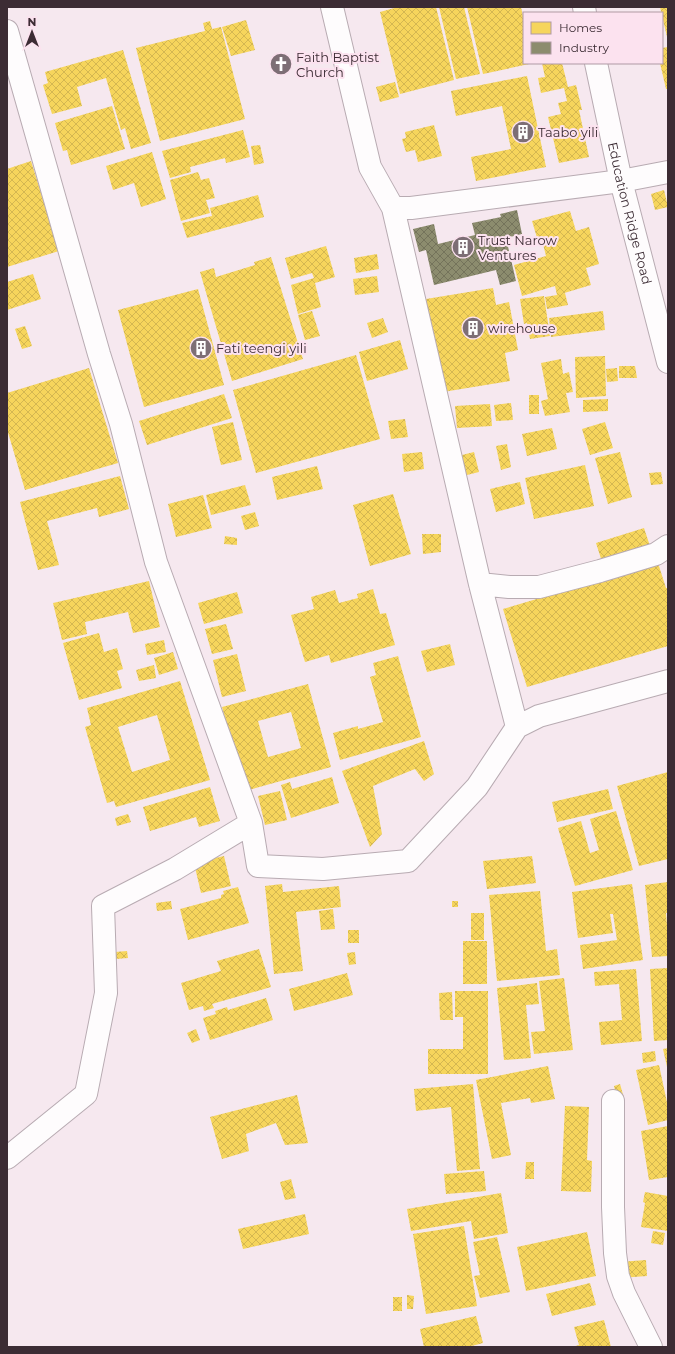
<svg xmlns="http://www.w3.org/2000/svg" width="675" height="1354" viewBox="0 0 675 1354" font-family="Montserrat,sans-serif">
<defs>
<pattern id="homes-cross-hatch" width="8" height="8" patternUnits="userSpaceOnUse"><rect width="8" height="8" fill="#f6d55c"/><path d="M0 0l8 8M0 8l8-8" fill="none" stroke="#d4b751"/></pattern>
<pattern id="industry-cross-hatch" width="8" height="8" patternUnits="userSpaceOnUse"><rect width="8" height="8" fill="#8c8c6e"/><path d="M0 0l8 8M0 8l8-8" fill="none" stroke="#74735b"/></pattern>
</defs>
<rect width="100%" height="100%" fill="#f6e8ef"/>
<path fill="url(#homes-cross-hatch)" fill-rule="evenodd" d="M 398,7 L 436,7 L 454,80 L 400,94 L 380,12 Z
M 439,7 L 464,7 L 480,74 L 456,79 Z
M 467,7 L 521,7 L 524,21 L 524,63 L 529,64 L 483,74 Z
M 660,7 L 668,7 L 668,37 L 667,37 Z
M 246,20 L 255,50 L 231,56 L 222,27 Z
M 210,21 L 212,29 L 221,27 L 245,119 L 160,141 L 136,48 L 205,31 L 203,23 Z
M 668,47 L 668,89 L 666,89 L 660,63 L 662,63 L 662,48 Z
M 123,50 L 151,143 L 131,149 L 125,128 L 121,130 L 106,78 L 77,87 L 82,106 L 52,114 L 43,85 L 48,83 L 45,72 Z
M 542,63 L 562,63 L 568,87 L 576,85 L 582,110 L 579,110 L 589,157 L 559,163 L 548,117 L 561,114 L 558,103 L 567,101 L 564,88 L 541,93 L 538,78 L 545,77 Z
M 527,76 L 546,167 L 476,181 L 471,157 L 511,149 L 502,106 L 456,116 L 451,91 Z
M 395,82 L 399,97 L 380,102 L 376,87 Z
M 112,106 L 125,149 L 71,165 L 67,150 L 63,151 L 55,123 Z
M 434,125 L 442,156 L 418,162 L 415,150 L 406,152 L 402,139 L 406,138 L 405,132 Z
M 243,130 L 250,157 L 226,163 L 225,158 L 190,167 L 191,172 L 170,178 L 162,151 Z
M 260,145 L 264,163 L 254,165 L 251,146 Z
M 152,152 L 166,199 L 141,207 L 134,183 L 113,190 L 106,166 Z
M 31,161 L 59,251 L 7,267 L 7,169 Z
M 198,172 L 201,180 L 209,178 L 215,198 L 206,200 L 210,213 L 181,221 L 170,180 Z
M 664,190 L 668,207 L 655,210 L 651,194 Z
M 258,195 L 264,217 L 187,238 L 182,223 L 212,216 L 210,208 Z
M 570,211 L 576,231 L 589,227 L 599,264 L 586,268 L 591,285 L 561,294 L 565,293 L 568,305 L 547,309 L 545,297 L 557,295 L 555,286 L 522,296 L 514,265 L 546,256 L 542,240 L 538,241 L 532,221 Z
M 326,246 L 335,277 L 315,283 L 321,307 L 298,314 L 291,285 L 314,278 L 312,273 L 291,279 L 285,258 Z
M 377,254 L 379,269 L 356,273 L 354,258 Z
M 271,257 L 303,359 L 232,381 L 200,272 L 214,268 L 216,277 L 255,265 L 254,262 Z
M 33,274 L 41,299 L 7,310 L 7,282 Z
M 377,276 L 379,292 L 355,295 L 353,279 Z
M 493,288 L 496,305 L 509,302 L 518,350 L 505,353 L 510,381 L 443,392 L 426,299 Z
M 198,289 L 224,385 L 144,407 L 118,310 Z
M 544,296 L 550,336 L 530,339 L 527,323 L 524,324 L 520,299 Z
M 312,311 L 320,336 L 305,340 L 298,315 Z
M 603,311 L 605,330 L 551,337 L 549,318 Z
M 383,318 L 388,332 L 372,338 L 367,323 Z
M 25,326 L 32,346 L 22,349 L 15,329 Z
M 400,340 L 408,369 L 367,381 L 359,352 Z
M 356,355 L 380,439 L 256,473 L 233,390 Z
M 605,356 L 606,396 L 576,398 L 575,357 Z
M 561,359 L 563,374 L 569,372 L 573,392 L 566,393 L 570,412 L 545,416 L 541,401 L 548,399 L 541,363 Z
M 619,366 L 635,366 L 637,378 L 619,378 Z
M 89,368 L 118,463 L 25,490 L 7,429 L 7,393 Z
M 617,368 L 618,381 L 607,382 L 606,369 Z
M 224,394 L 232,418 L 147,445 L 139,421 Z
M 529,395 L 539,395 L 539,414 L 529,414 Z
M 608,399 L 608,411 L 583,412 L 583,400 Z
M 511,403 L 513,420 L 496,421 L 494,405 Z
M 490,404 L 492,426 L 457,428 L 455,406 Z
M 405,419 L 408,437 L 391,439 L 388,421 Z
M 233,422 L 242,460 L 221,465 L 212,427 Z
M 605,422 L 613,448 L 590,455 L 582,429 Z
M 552,428 L 557,449 L 527,456 L 522,434 Z
M 507,444 L 511,467 L 501,470 L 496,446 Z
M 422,452 L 424,469 L 404,472 L 402,454 Z
M 474,452 L 479,472 L 463,476 L 458,456 Z
M 620,452 L 632,497 L 608,504 L 595,458 Z
M 585,465 L 594,506 L 534,519 L 525,478 Z
M 317,466 L 323,489 L 277,500 L 272,477 Z
M 661,472 L 663,484 L 651,485 L 649,473 Z
M 120,476 L 129,509 L 99,517 L 97,508 L 47,521 L 59,565 L 38,570 L 20,502 Z
M 520,482 L 525,504 L 496,512 L 490,489 Z
M 245,485 L 251,505 L 211,515 L 206,495 Z
M 393,494 L 411,554 L 370,566 L 353,505 Z
M 203,495 L 212,528 L 176,537 L 168,504 Z
M 255,512 L 259,526 L 245,530 L 241,516 Z
M 644,528 L 651,549 L 603,565 L 596,543 Z
M 422,534 L 441,534 L 441,552 L 423,554 Z
M 225,536 L 237,538 L 237,545 L 224,544 Z
M 658,563 L 666,588 L 668,588 L 668,646 L 527,687 L 503,609 Z
M 149,581 L 160,627 L 133,633 L 128,612 L 85,622 L 87,634 L 62,640 L 53,603 Z
M 373,589 L 380,614 L 386,613 L 395,645 L 331,663 L 329,655 L 305,662 L 291,615 L 314,609 L 311,597 L 335,590 L 339,603 L 358,598 L 357,594 Z
M 237,592 L 243,613 L 204,624 L 198,603 Z
M 226,624 L 233,649 L 212,654 L 205,629 Z
M 99,633 L 104,652 L 117,648 L 123,669 L 117,671 L 122,688 L 79,700 L 63,643 Z
M 164,640 L 166,652 L 147,655 L 145,644 Z
M 450,644 L 455,665 L 427,672 L 421,651 Z
M 173,652 L 178,669 L 159,675 L 154,658 Z
M 237,654 L 246,691 L 222,697 L 213,660 Z
M 398,656 L 421,737 L 340,760 L 333,733 L 358,726 L 358,729 L 383,722 L 370,677 L 376,675 L 373,663 Z
M 154,665 L 156,678 L 139,681 L 136,670 Z
M 180,681 L 210,780 L 116,807 L 114,801 L 107,803 L 85,727 L 91,725 L 87,708 ZM 157,715 L 170,760 L 132,772 L 118,727 Z
M 308,684 L 331,767 L 245,791 L 222,707 ZM 291,712 L 301,748 L 268,757 L 258,721 Z
M 424,741 L 434,774 L 424,781 L 415,769 L 373,786 L 382,834 L 370,847 L 342,771 Z
M 668,772 L 668,859 L 639,866 L 617,786 Z
M 332,777 L 339,803 L 291,818 L 281,785 L 290,782 L 292,789 Z
M 210,787 L 220,821 L 199,827 L 196,817 L 150,831 L 143,807 Z
M 608,789 L 613,809 L 557,822 L 552,802 Z
M 280,791 L 287,820 L 265,825 L 258,796 Z
M 616,811 L 633,870 L 575,886 L 558,828 L 581,821 L 590,853 L 599,850 L 590,819 Z
M 128,814 L 131,822 L 117,826 L 115,818 Z
M 224,856 L 231,886 L 201,893 L 194,863 Z
M 532,856 L 536,883 L 487,889 L 483,861 Z
M 668,882 L 668,913 L 666,913 L 668,936 L 668,956 L 652,957 L 645,885 Z
M 282,884 L 283,892 L 339,886 L 341,907 L 296,912 L 303,971 L 274,974 L 265,886 Z
M 632,884 L 643,960 L 583,969 L 580,945 L 617,940 L 613,914 L 610,914 L 613,933 L 578,938 L 572,892 Z
M 238,887 L 249,923 L 188,940 L 180,909 L 221,898 L 221,895 L 224,894 L 223,891 Z
M 540,891 L 546,951 L 557,949 L 560,975 L 497,981 L 489,895 Z
M 171,901 L 172,909 L 157,911 L 156,903 Z
M 452,901 L 458,901 L 458,907 L 452,907 Z
M 333,909 L 335,929 L 321,930 L 319,911 Z
M 471,913 L 484,913 L 484,940 L 471,940 Z
M 348,930 L 359,930 L 359,943 L 348,943 Z
M 463,941 L 487,941 L 487,984 L 463,984 Z
M 259,949 L 271,987 L 212,1004 L 214,1008 L 204,1011 L 203,1006 L 189,1010 L 181,983 L 221,971 L 217,961 Z
M 127,951 L 128,958 L 116,959 L 115,952 Z
M 355,952 L 356,964 L 349,965 L 347,953 Z
M 668,968 L 668,1040 L 654,1041 L 650,969 Z
M 636,969 L 642,1041 L 601,1045 L 599,1022 L 622,1020 L 619,984 L 595,986 L 594,972 Z
M 347,973 L 353,995 L 294,1011 L 289,989 Z
M 564,978 L 573,1050 L 534,1054 L 531,1032 L 545,1031 L 539,981 Z
M 537,983 L 539,1004 L 526,1005 L 531,1058 L 504,1060 L 497,988 Z
M 455,991 L 488,991 L 488,1074 L 428,1074 L 428,1049 L 463,1049 L 463,1017 L 455,1017 Z
M 452,992 L 453,1020 L 440,1020 L 439,993 Z
M 266,998 L 273,1020 L 210,1040 L 203,1018 L 216,1014 L 215,1011 L 227,1007 L 228,1010 Z
M 196,1029 L 200,1040 L 192,1043 L 187,1033 Z
M 668,1048 L 668,1067 L 667,1067 L 663,1049 Z
M 655,1051 L 656,1061 L 643,1063 L 642,1053 Z
M 659,1065 L 668,1107 L 668,1120 L 648,1125 L 636,1070 Z
M 548,1066 L 555,1099 L 531,1103 L 530,1098 L 501,1103 L 511,1155 L 492,1159 L 476,1080 Z
M 473,1084 L 480,1169 L 457,1171 L 451,1107 L 416,1111 L 414,1089 Z
M 620,1084 L 624,1098 L 617,1100 L 614,1086 Z
M 297,1095 L 308,1143 L 285,1145 L 276,1123 L 246,1134 L 249,1151 L 222,1159 L 210,1117 Z
M 565,1106 L 589,1107 L 587,1160 L 592,1161 L 591,1192 L 561,1191 Z
M 668,1126 L 668,1177 L 649,1180 L 641,1131 Z
M 526,1162 L 534,1162 L 534,1179 L 525,1179 Z
M 484,1171 L 486,1191 L 446,1194 L 444,1174 Z
M 291,1179 L 296,1198 L 285,1200 L 280,1182 Z
M 645,1192 L 668,1196 L 668,1231 L 641,1227 L 645,1203 L 643,1202 Z
M 501,1193 L 508,1233 L 474,1239 L 471,1221 L 411,1231 L 407,1209 Z
M 305,1214 L 309,1234 L 243,1249 L 238,1229 Z
M 464,1226 L 477,1306 L 426,1314 L 413,1234 Z
M 653,1231 L 665,1233 L 663,1245 L 651,1243 Z
M 587,1232 L 596,1276 L 526,1291 L 517,1247 Z
M 497,1237 L 510,1292 L 480,1298 L 474,1276 L 480,1275 L 473,1242 Z
M 646,1260 L 647,1276 L 620,1278 L 619,1262 Z
M 590,1283 L 596,1305 L 552,1316 L 546,1294 Z
M 407,1295 L 414,1296 L 413,1309 L 407,1309 Z
M 393,1297 L 402,1297 L 402,1311 L 393,1311 Z
M 476,1316 L 483,1343 L 468,1347 L 424,1347 L 420,1329 Z
M 604,1320 L 611,1347 L 572,1347 L 579,1345 L 574,1327 Z"/>
<path fill="url(#industry-cross-hatch)" d="M 517,210 L 522,234 L 506,238 L 516,281 L 500,285 L 496,270 L 434,285 L 426,250 L 419,252 L 413,229 L 434,224 L 438,244 L 475,235 L 472,223 L 501,217 L 500,214 Z"/>
<g fill="none" stroke-linecap="round" stroke-linejoin="round">
<g stroke="#b8abb2" stroke-width="24">
<path id="minor" d="M 332,7 L 370,167 L 393,208 L 480,584 L 517,727
M 7,31 L 99,354 L 121,424 L 156,562 L 251,823 L 258,866 L 323,869 L 408,861 L 477,787 L 517,727 L 539,716 L 668,681
M 393,208 L 411,208 L 621,181 L 668,172
M 480,584 L 509,587 L 539,587 L 600,571 L 656,554 L 668,546
M 613,1101 L 613,1207 L 615,1253 L 618,1276 L 624,1293 L 651,1347
M 7,1158 L 86,1094 L 106,993 L 103,906 L 175,869 L 251,823"/>
</g>
<g stroke="#b8abb2" stroke-width="24">
<g id="major">
<path d="M 584,7 L 585,13"/>
<path id="s1" d="M 596,63 L 621,181 L 668,362"/>
</g>
</g>
<use href="#minor" stroke="#fefcfd" stroke-width="22"/>
<use href="#major" stroke="#fefcfd" stroke-width="22"/>
</g>
<defs>
<g id="church-disc" transform="scale(1.15)"><circle r="9.5" fill="#7d6e75" stroke="#fce2ef"/><path d="M-1.2-6h2.4v3.5h3.3v2.4h-3.3V6h-2.4V-.1h-3.3v-2.4h3.3Z" fill="#fff"/></g>
<g id="building-disc" transform="scale(1.15)"><circle r="9.5" fill="#7d6e75" stroke="#fce2ef"/><path d="M-4-6H4V6H1V3H-1V6H-4ZM-2.5-4.3h1.7v1.8h-1.7ZM.8-4.3h1.7v1.8H.8ZM-2.5-1h1.7V.8h-1.7ZM.8-1h1.7V.8H.8Z" fill="#fff"/></g>
</defs>
<g fill-rule="evenodd">
<use href="#church-disc" x="281" y="64"/>
<use href="#building-disc" x="523" y="132"/>
<use href="#building-disc" x="463" y="247"/>
<use href="#building-disc" x="473" y="328"/>
<use href="#building-disc" x="201" y="348"/>
</g>
<g text-anchor="middle" dominant-baseline="central" stroke-width="4" stroke-linejoin="round" paint-order="stroke">
<g font-size="13" fill="#3c2c34" stroke="#fce2ef" text-anchor="start">
<text x="296" y="57">Faith Baptist<tspan x="296" dy="15">Church</tspan></text>
<text x="538" y="132">Taabo yili</text>
<text x="478" y="240">Trust Narow<tspan x="478" dy="15">Ventures</tspan></text>
<text x="488" y="328">wirehouse</text>
<text x="216" y="348">Fati teengi yili</text>
</g>
<g font-size="13" fill="#3c2c34" stroke="#fce2ef">
<text stroke="none"><textPath href="#s1" startOffset="154">Education Ridge Road</textPath></text>
</g>
</g>
<rect width="675" height="1354" fill="none" stroke="#3c2c34" stroke-width="16"/>
<rect x="523" y="12" width="140" height="52" fill="#fce2ef" stroke="#af99a4"/>
<rect x="531" y="22" width="20" height="12" fill="#f6d55c" stroke="#af99a4"/>
<text x="559" y="32" font-size="12" fill="#3c2c34">Homes</text>
<rect x="531" y="42" width="20" height="12" fill="#8c8c6e" stroke="#af99a4"/>
<text x="559" y="52" font-size="12" fill="#3c2c34">Industry</text>
<g transform="translate(32 32)" stroke="#fce2ef" stroke-width="3" paint-order="stroke">
<path d="M0-3L7 15L0 10L-7 15Z" fill="#3c2c34"/>
<text y="-6" font-size="11" font-weight="bold" text-anchor="middle" fill="#3c2c34">N</text>
</g>
</svg>
